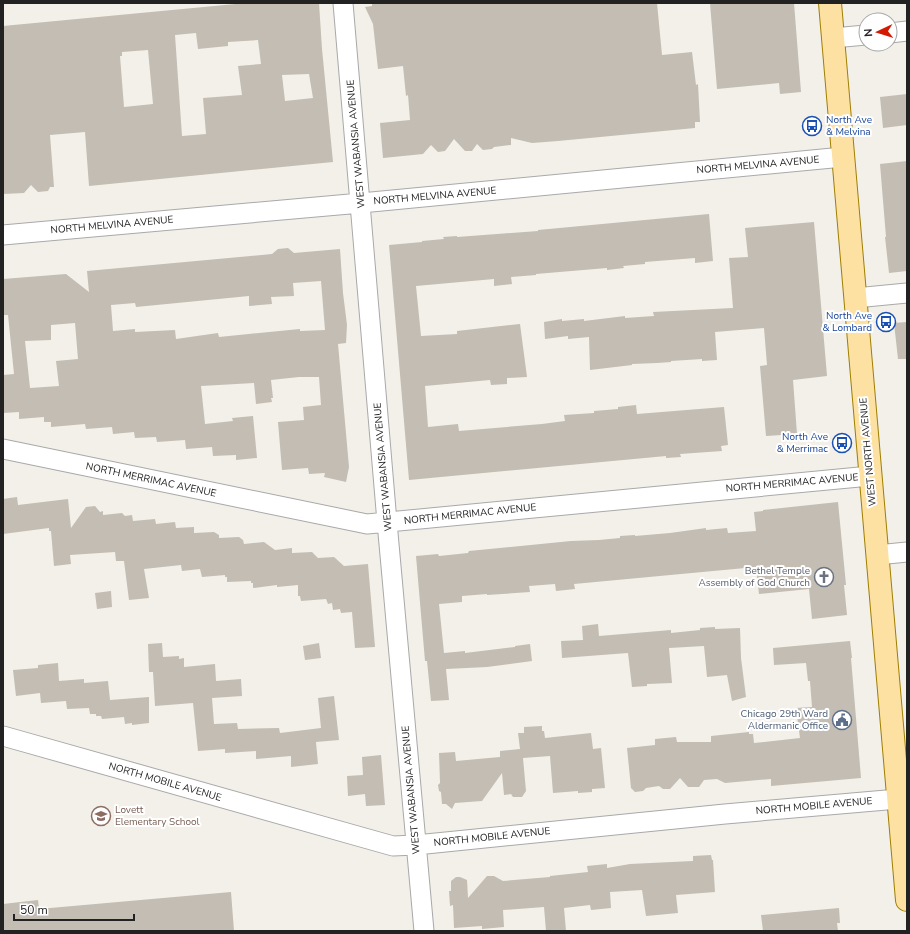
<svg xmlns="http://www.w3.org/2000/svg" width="910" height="934" viewBox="0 0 910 934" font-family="'Nunito Sans',sans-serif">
<rect width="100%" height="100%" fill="#f2f0e8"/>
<path fill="#c3bdb4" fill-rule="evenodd" d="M 246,3 L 319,3 L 322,49 L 333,162 L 89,186 L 85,132 L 50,135 L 54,187 L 50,187 L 48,191 L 38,192 L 31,185 L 24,193 L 3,194 L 3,26 ZM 196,33 L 198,49 L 228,46 L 228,42 L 258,40 L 261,64 L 238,66 L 242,95 L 203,98 L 206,134 L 182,136 L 175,35 ZM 148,50 L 153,104 L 124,107 L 120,56 L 122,56 L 122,52 ZM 309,74 L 313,98 L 285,101 L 282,75 Z
M 372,3 L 657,3 L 662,55 L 692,52 L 696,85 L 698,84 L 700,122 L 695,122 L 695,128 L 558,141 L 532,143 L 511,138 L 511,145 L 494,147 L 492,149 L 483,150 L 477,144 L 472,151 L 465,151 L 454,139 L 445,151 L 438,152 L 431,145 L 423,154 L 383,158 L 380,123 L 410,120 L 408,95 L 406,96 L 403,66 L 378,69 L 373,24 L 365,7 L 372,6 Z
M 710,3 L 794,3 L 801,92 L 780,94 L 779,83 L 717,89 Z
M 907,94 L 907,125 L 883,128 L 880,97 Z
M 907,161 L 907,271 L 889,273 L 885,237 L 886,237 L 880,164 Z
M 709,214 L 713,261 L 695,263 L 695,258 L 645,262 L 645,264 L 623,266 L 624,268 L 607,270 L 607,268 L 536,274 L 536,275 L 511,277 L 512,284 L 494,286 L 494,279 L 416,286 L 421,336 L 457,334 L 457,331 L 520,324 L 527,377 L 507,378 L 507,384 L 491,385 L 490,380 L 425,386 L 428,427 L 458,424 L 459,431 L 542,424 L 565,421 L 564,415 L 594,413 L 594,411 L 618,409 L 618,407 L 636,405 L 637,414 L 724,407 L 728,445 L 721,446 L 722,451 L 680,454 L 681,457 L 666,458 L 666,456 L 634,459 L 409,480 L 389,245 L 422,242 L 422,241 L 444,239 L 443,237 L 457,236 L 457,237 L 538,231 L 538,230 Z
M 814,222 L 827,376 L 793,380 L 797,434 L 766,436 L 760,366 L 767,365 L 764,328 L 715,332 L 717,360 L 702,361 L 702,359 L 671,361 L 671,362 L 657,363 L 632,364 L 632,365 L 590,370 L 589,337 L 568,339 L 568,336 L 545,339 L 544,322 L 562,319 L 562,321 L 584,319 L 584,321 L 625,316 L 625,318 L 654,316 L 653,312 L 733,308 L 729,258 L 748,257 L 745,228 Z
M 288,248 L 294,253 L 340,249 L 343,293 L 347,325 L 346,343 L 338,344 L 349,467 L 346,482 L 324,477 L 325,473 L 309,474 L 308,468 L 282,470 L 278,422 L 304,420 L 303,407 L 321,405 L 319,377 L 299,377 L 271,380 L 273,398 L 271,398 L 272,402 L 256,404 L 254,383 L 201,386 L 205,424 L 233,421 L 232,418 L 253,416 L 257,458 L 236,460 L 236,455 L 213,456 L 212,447 L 186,449 L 185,440 L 157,442 L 156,437 L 135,438 L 134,432 L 113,434 L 112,427 L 86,429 L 85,424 L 51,427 L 51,422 L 44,422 L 44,417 L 19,419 L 19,412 L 3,413 L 3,375 L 14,374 L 8,315 L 3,315 L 3,279 L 66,274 L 89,292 L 87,271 L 272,254 L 278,249 ZM 321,281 L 325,330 L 300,331 L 300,329 L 219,337 L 218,333 L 176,339 L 175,330 L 135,332 L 135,329 L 113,331 L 111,305 L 135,303 L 136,307 L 249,296 L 249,306 L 272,304 L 271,297 L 294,296 L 293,283 ZM 75,323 L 78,359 L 56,361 L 59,386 L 30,388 L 25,341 L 51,340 L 51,325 Z
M 907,322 L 907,359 L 898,359 L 894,323 Z
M 17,497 L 18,505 L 68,499 L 71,528 L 86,507 L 95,506 L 100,512 L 103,511 L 103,515 L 122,513 L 125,516 L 132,515 L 133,521 L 155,519 L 156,524 L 175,522 L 176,528 L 194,527 L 194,533 L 214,532 L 219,535 L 219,538 L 239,537 L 243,540 L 244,544 L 264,542 L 275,550 L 292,548 L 292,553 L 312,552 L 318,558 L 334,557 L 344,566 L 368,564 L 375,647 L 355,648 L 352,612 L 341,613 L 340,609 L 333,610 L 332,603 L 328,604 L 326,599 L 301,601 L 300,596 L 298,596 L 298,585 L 277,587 L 277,585 L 253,588 L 253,583 L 251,583 L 251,581 L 227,582 L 227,577 L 225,577 L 225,575 L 202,577 L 200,569 L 182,571 L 181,565 L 144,569 L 149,598 L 129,600 L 124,561 L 116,561 L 115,552 L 70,555 L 71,564 L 54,566 L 51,531 L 49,531 L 49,528 L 3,534 L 3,499 Z
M 838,502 L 846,585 L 844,585 L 847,615 L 812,619 L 809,589 L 759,594 L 756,567 L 574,584 L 575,589 L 556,591 L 555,584 L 529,586 L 530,592 L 487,595 L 487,594 L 462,596 L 462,602 L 439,604 L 444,653 L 465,651 L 465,653 L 515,647 L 515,646 L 530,644 L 532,661 L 487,667 L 446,669 L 449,700 L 431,701 L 427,661 L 425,661 L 416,556 L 438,554 L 439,556 L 468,553 L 469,551 L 571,541 L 599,540 L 620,538 L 620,536 L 635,535 L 635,536 L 670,533 L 706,528 L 706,530 L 727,528 L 728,533 L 756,531 L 754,512 L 763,511 L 763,510 Z
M 111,591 L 112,607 L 97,609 L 95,593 Z
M 598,624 L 599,636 L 671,630 L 671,633 L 700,630 L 700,628 L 715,627 L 715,629 L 740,628 L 741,658 L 746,697 L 732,701 L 727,675 L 707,677 L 704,646 L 669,648 L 672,683 L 647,684 L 647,686 L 632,687 L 628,653 L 562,658 L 561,641 L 583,640 L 582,626 Z
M 850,641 L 852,658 L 851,658 L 861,778 L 771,786 L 771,779 L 725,783 L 717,779 L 704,780 L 699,787 L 688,787 L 680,778 L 670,789 L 663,789 L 659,786 L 646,788 L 643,791 L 635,792 L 631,788 L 627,748 L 655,745 L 655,739 L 676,737 L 677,742 L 711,742 L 711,736 L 749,732 L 749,734 L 753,734 L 754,743 L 800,738 L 796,708 L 812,707 L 810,681 L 808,681 L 806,663 L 774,665 L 773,648 Z
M 162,643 L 163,657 L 179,656 L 179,659 L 184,658 L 184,667 L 215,664 L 216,681 L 241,679 L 242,696 L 212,698 L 214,724 L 237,723 L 238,729 L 279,728 L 280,733 L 321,728 L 318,698 L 334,696 L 339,740 L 316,742 L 318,764 L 291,767 L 291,756 L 256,759 L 256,751 L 225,753 L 225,749 L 198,751 L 193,703 L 155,706 L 153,672 L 149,672 L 148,644 Z
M 319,643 L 321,658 L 305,660 L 303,646 Z
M 58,663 L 59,681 L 84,679 L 84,683 L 108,681 L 110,700 L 149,697 L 149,723 L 132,725 L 132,723 L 125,724 L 124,717 L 102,719 L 101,716 L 96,716 L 96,714 L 90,714 L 89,708 L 67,709 L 66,701 L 41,703 L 40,693 L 16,696 L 13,670 L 38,668 L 38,665 Z
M 542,726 L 542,731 L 544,731 L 545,738 L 591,733 L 593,749 L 601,748 L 605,788 L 592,789 L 592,792 L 578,793 L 578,791 L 553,793 L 550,756 L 523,758 L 526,791 L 522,797 L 513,797 L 511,794 L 504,795 L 502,773 L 482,801 L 455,803 L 452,809 L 446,804 L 442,804 L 441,792 L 439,791 L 438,785 L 440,783 L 439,753 L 455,752 L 456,761 L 500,757 L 500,751 L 520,749 L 518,733 L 524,733 L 524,727 Z
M 381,755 L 385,805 L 366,806 L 365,794 L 348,796 L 347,776 L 363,775 L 362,757 Z
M 711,855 L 712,860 L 713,860 L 715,892 L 676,895 L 678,913 L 646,916 L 642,890 L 610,892 L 611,908 L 591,910 L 590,905 L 564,908 L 566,931 L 546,931 L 544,907 L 503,910 L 504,927 L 482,929 L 482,926 L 454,928 L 453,905 L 450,906 L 449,891 L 451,891 L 451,881 L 456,877 L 460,877 L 467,880 L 468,898 L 487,876 L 494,876 L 503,881 L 550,877 L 550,876 L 588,872 L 587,866 L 607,864 L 607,868 L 630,864 L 693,861 L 693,856 Z
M 231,892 L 234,931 L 3,931 L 3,904 L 38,900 L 39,909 Z
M 839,908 L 840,923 L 837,923 L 838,931 L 763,931 L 761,915 Z"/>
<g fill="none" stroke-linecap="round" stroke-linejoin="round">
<g stroke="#a9a9a9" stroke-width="21">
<path id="minor" d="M 343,3 L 387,522 L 424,931
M 890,33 L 907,31
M 833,38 L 866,35
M 3,235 L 361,203 L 843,157
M 855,298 L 907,293
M 3,449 L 367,524 L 870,476
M 877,555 L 907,552
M 3,736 L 393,846 L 416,845 L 725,814 L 898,799"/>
</g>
<g stroke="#9f7e00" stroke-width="24">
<path id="primary" d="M 830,3 L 907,900"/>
</g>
<use href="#minor" stroke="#fff" stroke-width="19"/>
<use href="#primary" stroke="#fde1a2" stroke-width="22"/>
</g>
<defs>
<g id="bus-ring" transform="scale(1)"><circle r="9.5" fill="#fff" stroke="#1a4fb4" stroke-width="1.5"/><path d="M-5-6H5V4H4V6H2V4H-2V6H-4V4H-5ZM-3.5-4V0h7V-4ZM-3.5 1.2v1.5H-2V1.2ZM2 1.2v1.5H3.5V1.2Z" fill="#1a4fb4"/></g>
<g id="church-ring" transform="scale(1)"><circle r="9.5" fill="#fff" stroke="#6b7280" stroke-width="1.5"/><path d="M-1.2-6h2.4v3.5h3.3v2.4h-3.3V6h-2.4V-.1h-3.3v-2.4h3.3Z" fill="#6b7280"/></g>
<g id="civic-ring" transform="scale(1)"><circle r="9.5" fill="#fff" stroke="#5c6f8a" stroke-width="1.5"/><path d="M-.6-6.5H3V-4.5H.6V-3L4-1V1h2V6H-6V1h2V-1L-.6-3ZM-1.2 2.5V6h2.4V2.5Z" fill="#5c6f8a"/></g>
<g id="school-ring" transform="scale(1)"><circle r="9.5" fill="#fff" stroke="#8d6e63" stroke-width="1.5"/><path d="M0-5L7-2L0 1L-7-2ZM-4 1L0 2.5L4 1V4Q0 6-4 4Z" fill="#8d6e63"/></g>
</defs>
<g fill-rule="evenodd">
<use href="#bus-ring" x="812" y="126"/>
<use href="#bus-ring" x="886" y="322"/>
<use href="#bus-ring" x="842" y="443"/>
<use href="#church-ring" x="824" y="577"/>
<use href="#civic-ring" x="842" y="720"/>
<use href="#school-ring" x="101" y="816"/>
</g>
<g text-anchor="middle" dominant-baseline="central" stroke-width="4" stroke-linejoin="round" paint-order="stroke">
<g font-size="10" fill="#164399" stroke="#fff" text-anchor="end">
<text x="826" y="120" text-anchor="start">North Ave<tspan x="826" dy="12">&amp; Melvina</tspan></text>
<text x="872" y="316">North Ave<tspan x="872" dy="12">&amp; Lombard</tspan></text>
<text x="828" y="437">North Ave<tspan x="828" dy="12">&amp; Merrimac</tspan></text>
</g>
<g font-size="10" fill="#222" stroke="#fff">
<text transform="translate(356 144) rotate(-95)">WEST WABANSIA AVENUE</text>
<text transform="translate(758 165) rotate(-5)">NORTH MELVINA AVENUE</text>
<text transform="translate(435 196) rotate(-5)">NORTH MELVINA AVENUE</text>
<text transform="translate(112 225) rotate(-5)">NORTH MELVINA AVENUE</text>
<text transform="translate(868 452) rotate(-95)">WEST NORTH AVENUE</text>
<text transform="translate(383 467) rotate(-95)">WEST WABANSIA AVENUE</text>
<text transform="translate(151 480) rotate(12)">NORTH MERRIMAC AVENUE</text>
<text transform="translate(792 483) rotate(-5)">NORTH MERRIMAC AVENUE</text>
<text transform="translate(470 514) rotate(-6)">NORTH MERRIMAC AVENUE</text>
<text transform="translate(165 782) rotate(16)">NORTH MOBILE AVENUE</text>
<text transform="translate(411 790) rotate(-95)">WEST WABANSIA AVENUE</text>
<text transform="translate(814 806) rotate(-5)">NORTH MOBILE AVENUE</text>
<text transform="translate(492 837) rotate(-6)">NORTH MOBILE AVENUE</text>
</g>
<g font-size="10" fill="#5b616d" stroke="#fff" text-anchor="end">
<text x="810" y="571">Bethel Temple<tspan x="810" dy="12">Assembly of God Church</tspan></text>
</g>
<g font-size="10" fill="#4e5e75" stroke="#fff" text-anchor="end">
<text x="828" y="714">Chicago 29th Ward<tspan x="828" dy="12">Aldermanic Office</tspan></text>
</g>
<g font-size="10" fill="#785e54" stroke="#fff" text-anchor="start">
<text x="115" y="810">Lovett<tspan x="115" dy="12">Elementary School</tspan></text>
</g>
</g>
<rect width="910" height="934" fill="none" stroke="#222222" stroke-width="8"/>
<g transform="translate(878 32) rotate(266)"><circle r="19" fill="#ffffff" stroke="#a7a7a7"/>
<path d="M0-3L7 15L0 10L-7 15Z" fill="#d31a00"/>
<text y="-6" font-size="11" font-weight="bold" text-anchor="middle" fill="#222222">N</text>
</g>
<path d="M14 914v6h120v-6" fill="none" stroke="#222222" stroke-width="2"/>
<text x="20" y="914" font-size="12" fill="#222222" stroke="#ffffff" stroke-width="3" paint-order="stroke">50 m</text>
</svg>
